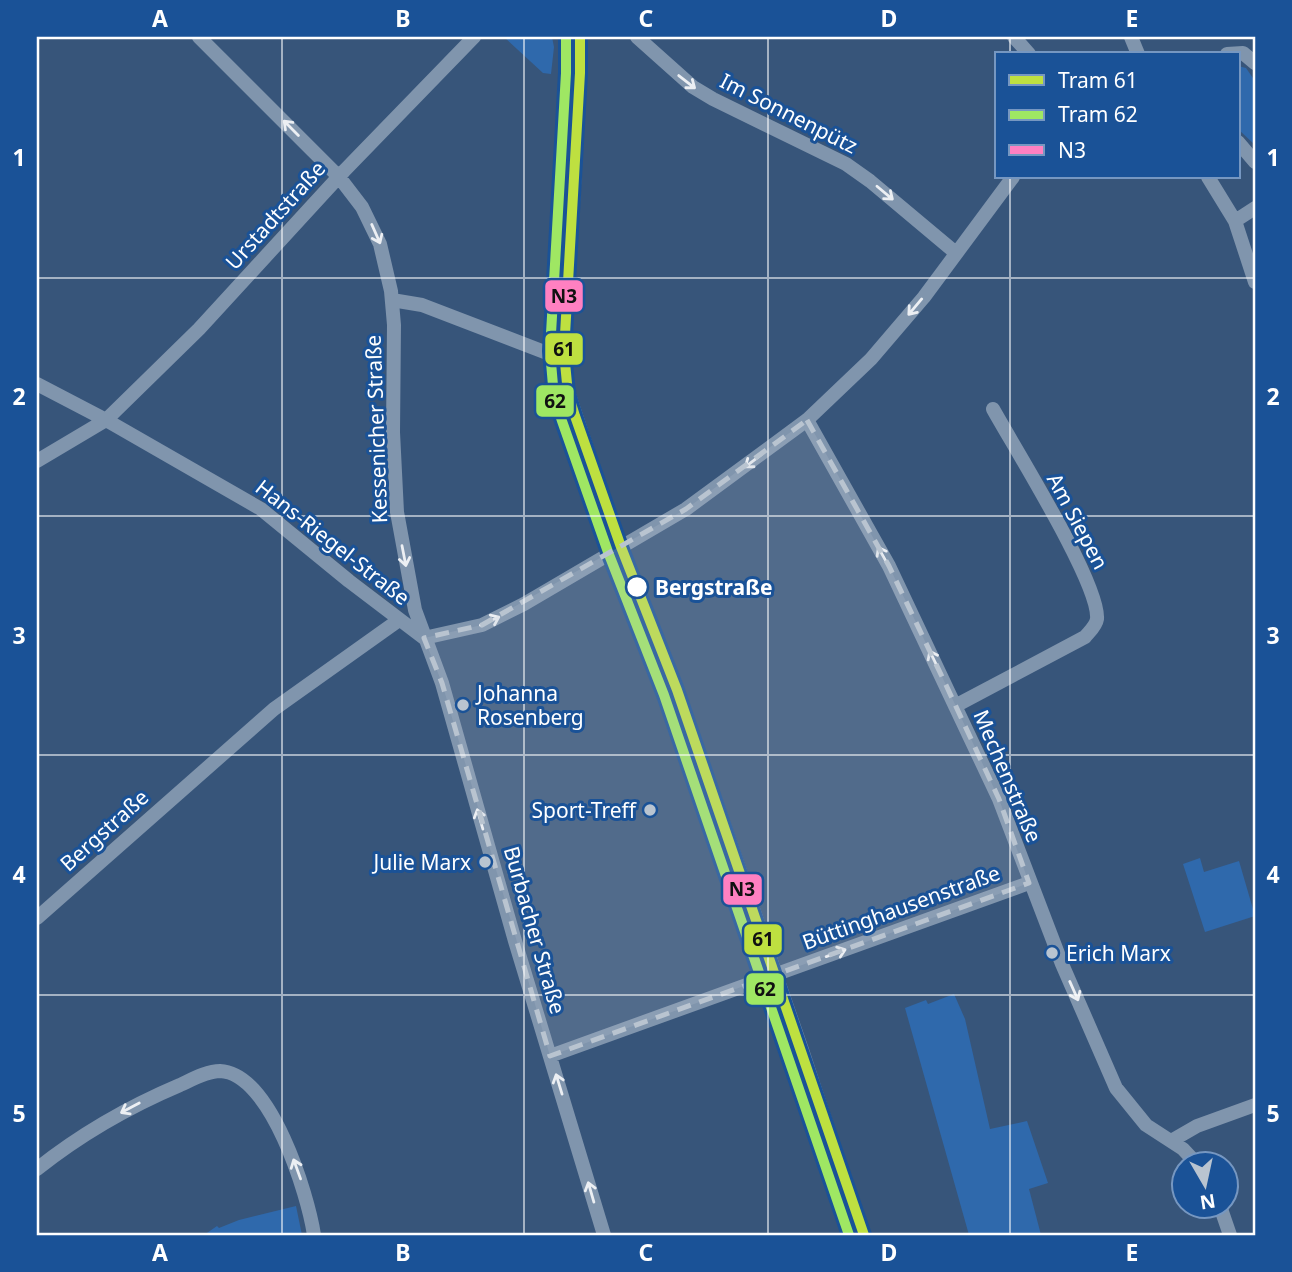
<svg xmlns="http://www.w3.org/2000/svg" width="1292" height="1272" viewBox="0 0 1292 1272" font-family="'Noto Sans',sans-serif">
<rect width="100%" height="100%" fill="#37557a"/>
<path fill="#2f69ac" d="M 504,37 L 552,37 L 554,47 L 551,74 L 543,73 Z
M 1238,66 L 1246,68 L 1255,81 L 1255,145 L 1238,129 Z
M 1200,858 L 1204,872 L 1239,861 L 1255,916 L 1205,932 L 1183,864 Z
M 954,994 L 965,1019 L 990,1129 L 1027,1121 L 1048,1183 L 1029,1189 L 1041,1235 L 969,1235 L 905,1008 L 926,1000 L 928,1004 Z
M 296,1206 L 302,1235 L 204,1235 L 217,1226 L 219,1228 L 239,1220 Z"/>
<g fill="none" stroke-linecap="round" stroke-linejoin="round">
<path stroke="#8095ad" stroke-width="14" d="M 199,37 L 339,177 L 362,207 L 380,244 L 391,291 L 394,325 L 393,432 L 397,512 L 415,610 L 442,683 L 515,941 L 604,1235
M 637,37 L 693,87 L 713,99 L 846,164 L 870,181 L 956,253
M 1014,37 L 1029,54
M 1131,37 L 1138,54
M 1227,54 L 1243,53 L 1255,63
M 1238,142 L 1255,162
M 1208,177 L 1235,221 L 1255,282
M 1235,221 L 1255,208
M 392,300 L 422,305 L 560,358
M 37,384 L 106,420 L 261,509 L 349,581 L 424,638
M 807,420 L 889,566 L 999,799 L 1062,964 L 1116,1088 L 1146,1125 L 1183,1149 L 1197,1164
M 37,461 L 106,420 L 199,329 L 344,171 L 474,37
M 424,638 L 482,625 L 524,604 L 686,509 L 807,420 L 871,359 L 924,297 L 1013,177
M 955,706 L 1085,637 C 1090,631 1096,626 1097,619 C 1100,584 1014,447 993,409
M 37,918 L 274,709 L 399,620
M 550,1056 L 1029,883
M 1171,1141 L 1197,1126 L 1255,1105
M 37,1169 C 81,1134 128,1107 180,1085 C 191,1080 207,1071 220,1071 C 271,1073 308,1195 314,1235
M 1220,1206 L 1230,1235"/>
<path stroke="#7b90a9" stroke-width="21" d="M 569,37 L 574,70 L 571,177 L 560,358 L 565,394 L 617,549 L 678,704 L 799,1052 L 859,1235"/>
<g stroke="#1a5297" stroke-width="16">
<path id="bus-1" d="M 569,37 L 574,70 L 571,177 L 560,358 L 565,394 L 617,549 L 678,704 L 799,1052 L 859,1235"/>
</g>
<use href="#bus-1" stroke="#ff80c1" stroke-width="10"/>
<g stroke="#1a5297" stroke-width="16">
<path id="tram-1" d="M 580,37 L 580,73 L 564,352 L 568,394 L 575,416 L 621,547 L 677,690 L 864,1235"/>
</g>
<g stroke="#1a5297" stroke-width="16">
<path id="tram-2" d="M 566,37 L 566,73 L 550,351 L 554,397 L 562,421 L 608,552 L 664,695 L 849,1235"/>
</g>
<use href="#tram-1" stroke="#bee040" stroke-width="10"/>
<use href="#tram-2" stroke="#9fe763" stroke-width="10"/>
</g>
<defs><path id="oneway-shaft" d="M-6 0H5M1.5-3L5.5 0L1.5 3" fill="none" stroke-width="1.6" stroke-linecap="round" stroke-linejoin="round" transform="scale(1.75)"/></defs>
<g stroke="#eceff3">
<use href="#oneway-shaft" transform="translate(687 82) rotate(38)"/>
<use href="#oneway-shaft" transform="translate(291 128) rotate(-135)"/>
<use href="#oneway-shaft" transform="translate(885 193) rotate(40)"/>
<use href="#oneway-shaft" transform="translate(376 234) rotate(66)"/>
<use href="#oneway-shaft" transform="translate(915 307) rotate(130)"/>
<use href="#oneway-shaft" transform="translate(753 461) rotate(143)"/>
<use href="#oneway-shaft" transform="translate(404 556) rotate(79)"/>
<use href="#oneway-shaft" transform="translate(883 556) rotate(-119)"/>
<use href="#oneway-shaft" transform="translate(490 621) rotate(-24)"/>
<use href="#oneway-shaft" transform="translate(934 660) rotate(-116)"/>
<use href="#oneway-shaft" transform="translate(480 819) rotate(-106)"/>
<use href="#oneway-shaft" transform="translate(836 953) rotate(-20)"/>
<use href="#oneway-shaft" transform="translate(1074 991) rotate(66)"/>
<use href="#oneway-shaft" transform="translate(559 1084) rotate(-107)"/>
<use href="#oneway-shaft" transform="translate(130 1108) rotate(152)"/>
<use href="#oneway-shaft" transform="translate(297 1169) rotate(-110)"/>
<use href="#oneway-shaft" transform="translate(591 1192) rotate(-106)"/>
</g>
<path fill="#b9c4d0" fill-opacity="0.2" stroke="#b9c4d0" stroke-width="5" stroke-dasharray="14 9" stroke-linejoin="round" d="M 807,420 L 889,566 L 946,685 L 999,799 L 1029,883 L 550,1056 L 442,683 L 424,638 L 482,625 L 686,509 Z"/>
<path fill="none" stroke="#fff" stroke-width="2" stroke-opacity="0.55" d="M 282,37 L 282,1235M 524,37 L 524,1235M 768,37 L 768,1235M 1010,37 L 1010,54M 1010,177 L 1010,1235M 37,278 L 1255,278M 37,516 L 1255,516M 37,755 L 1255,755M 37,995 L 1255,995"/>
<circle fill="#fff" stroke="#1a5297" stroke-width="2.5" cx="637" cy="587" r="11"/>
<g fill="#b9c4d0" stroke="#1a5297" stroke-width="2.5">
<circle cx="463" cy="705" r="7"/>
<circle cx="650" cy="810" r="7"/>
<circle cx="485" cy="862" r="7"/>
<circle cx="1052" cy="953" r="7"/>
</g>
<g text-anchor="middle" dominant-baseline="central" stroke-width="6" stroke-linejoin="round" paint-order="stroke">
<g font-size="21" fill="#fff" stroke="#1a5297">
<text transform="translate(789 113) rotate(27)">Im Sonnenpütz</text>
<text transform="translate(275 215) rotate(-48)">Urstadtstraße</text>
<text transform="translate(376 429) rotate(-92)">Kessenicher Straße</text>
<text transform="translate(1078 521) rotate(62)">Am Siepen</text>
<text transform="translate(333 542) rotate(38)">Hans-Riegel-Straße</text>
<text transform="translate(1008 776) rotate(67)">Mechenstraße</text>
<text transform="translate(104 830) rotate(-42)">Bergstraße</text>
<text transform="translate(901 907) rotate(-20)">Büttinghausenstraße</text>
<text transform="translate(535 930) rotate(74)">Burbacher Straße</text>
</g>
<g font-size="21" font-weight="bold" fill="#fff" stroke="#1a5297" text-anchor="start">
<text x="655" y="587">Bergstraße</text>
</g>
<g font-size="21" fill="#fff" stroke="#1a5297" text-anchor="start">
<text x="477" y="693">Johanna<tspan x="477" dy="24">Rosenberg</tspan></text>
<text x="636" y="810" text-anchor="end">Sport-Treff</text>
<text x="471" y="862" text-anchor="end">Julie Marx</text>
<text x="1066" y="953">Erich Marx</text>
</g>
</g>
<g stroke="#1a5297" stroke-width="2.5">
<rect x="544" y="279" width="40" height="34" rx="7" fill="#ff80c1"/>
<rect x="544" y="332" width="40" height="34" rx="7" fill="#bee040"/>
<rect x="535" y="384" width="40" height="34" rx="7" fill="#9fe763"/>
<rect x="722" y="873" width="41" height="33" rx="7" fill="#ff80c1"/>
<rect x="743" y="923" width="40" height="33" rx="7" fill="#bee040"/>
<rect x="745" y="972" width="40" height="34" rx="7" fill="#9fe763"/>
</g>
<g font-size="19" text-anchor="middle" font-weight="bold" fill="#111">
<text x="564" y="303">N3</text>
<text x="564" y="356">61</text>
<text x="555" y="408">62</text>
<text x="742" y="896">N3</text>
<text x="763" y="946">61</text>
<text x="765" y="996">62</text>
</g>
<rect width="1292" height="1272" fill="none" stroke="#1a5297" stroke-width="77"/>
<rect x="995" y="52" width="245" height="126" fill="#1a5297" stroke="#7697c1" stroke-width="2"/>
<rect x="1009" y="75" width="35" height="10" fill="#bee040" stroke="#7697c1" stroke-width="2"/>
<text x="1058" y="88" font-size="21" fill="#ffffff">Tram 61</text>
<rect x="1009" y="110" width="35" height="10" fill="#9fe763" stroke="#7697c1" stroke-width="2"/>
<text x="1058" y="122" font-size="21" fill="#ffffff">Tram 62</text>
<rect x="1009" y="145" width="35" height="10" fill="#ff80c1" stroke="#7697c1" stroke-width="2"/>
<text x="1058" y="158" font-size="21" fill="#ffffff">N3</text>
<g transform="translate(1205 1185) rotate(171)"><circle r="33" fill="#1a5297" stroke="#7697c1" stroke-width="2"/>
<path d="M0-5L12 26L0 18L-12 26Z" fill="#b9c4d0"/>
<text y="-10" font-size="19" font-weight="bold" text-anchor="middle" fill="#ffffff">N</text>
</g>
<rect x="38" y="38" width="1216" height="1196" fill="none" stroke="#fff" stroke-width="2.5"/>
<g font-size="23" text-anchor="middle" font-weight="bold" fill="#fff">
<text x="160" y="27">A</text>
<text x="403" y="27">B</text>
<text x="646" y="27">C</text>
<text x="889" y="27">D</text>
<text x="1132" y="27">E</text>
<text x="19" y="166">1</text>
<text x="1273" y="166">1</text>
<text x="19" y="405">2</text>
<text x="1273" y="405">2</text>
<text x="19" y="644">3</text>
<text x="1273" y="644">3</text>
<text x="19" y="883">4</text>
<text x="1273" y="883">4</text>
<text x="19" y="1122">5</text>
<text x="1273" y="1122">5</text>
<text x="160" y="1261">A</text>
<text x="403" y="1261">B</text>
<text x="646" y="1261">C</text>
<text x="889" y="1261">D</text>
<text x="1132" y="1261">E</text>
</g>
</svg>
